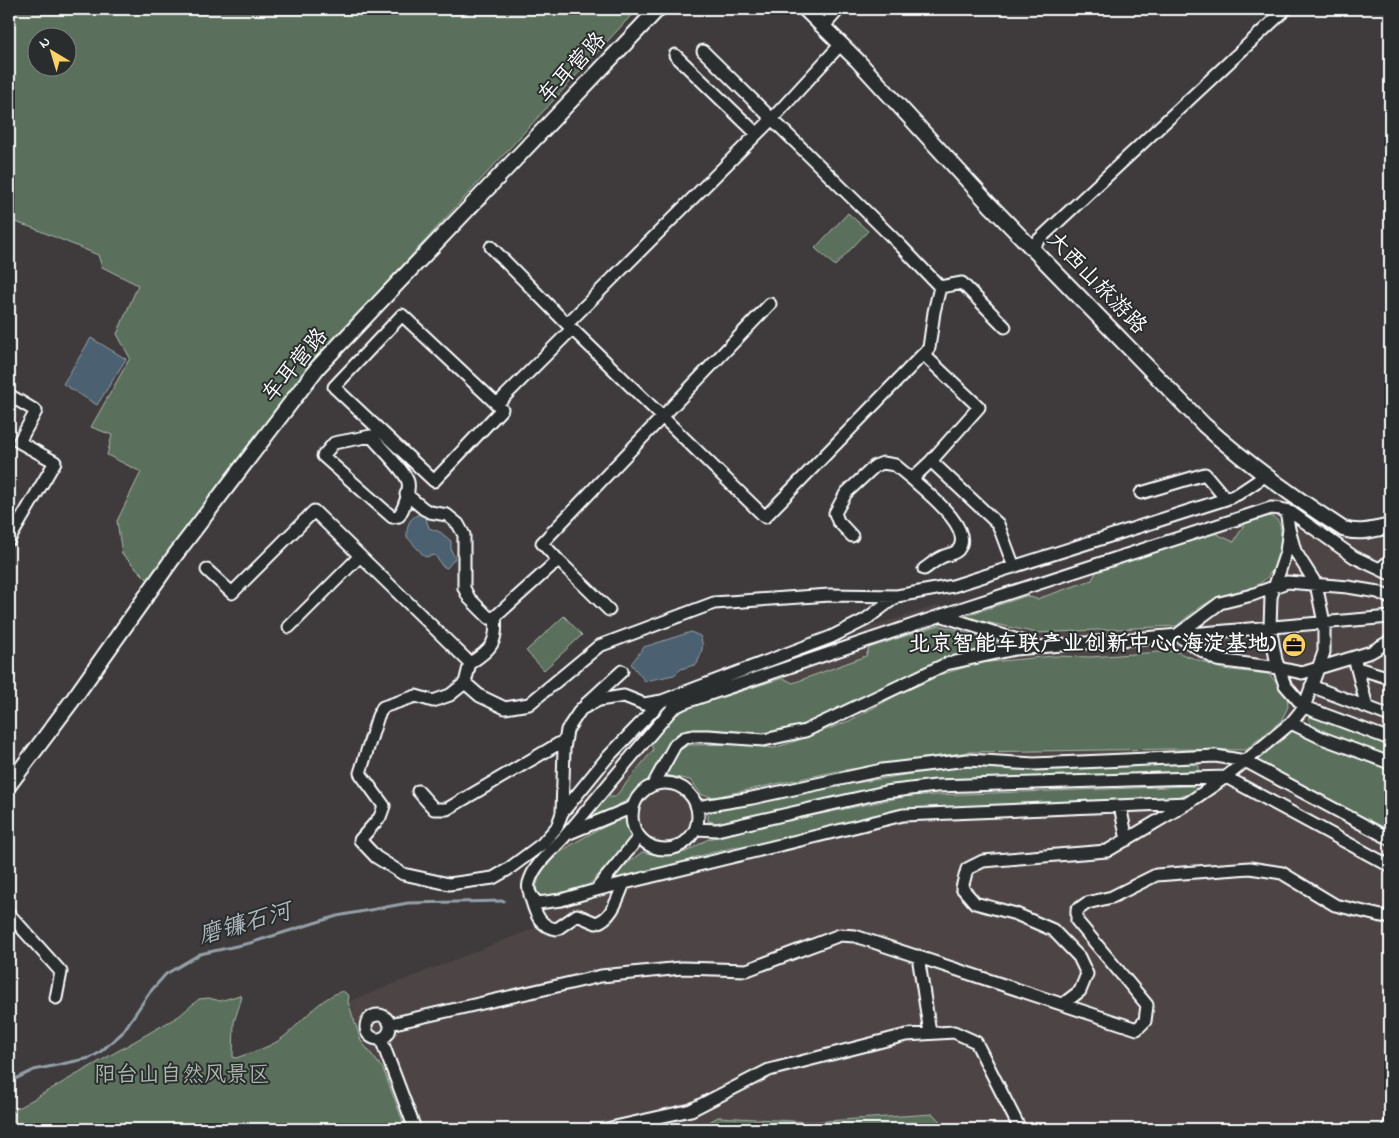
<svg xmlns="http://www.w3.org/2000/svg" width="1399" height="1138" viewBox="0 0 1399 1138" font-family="'Indie Flower','LXGW WenKai TC',sans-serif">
<rect width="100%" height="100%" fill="#3f3b3c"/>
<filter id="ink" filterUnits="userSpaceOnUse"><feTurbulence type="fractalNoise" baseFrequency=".02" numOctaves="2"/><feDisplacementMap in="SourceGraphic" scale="10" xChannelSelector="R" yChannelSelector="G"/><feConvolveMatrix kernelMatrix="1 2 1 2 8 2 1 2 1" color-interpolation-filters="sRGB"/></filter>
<g filter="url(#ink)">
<path fill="#4d4545" d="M 1277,498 L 1285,499 L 1293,502 L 1343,535 L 1350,538 L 1360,538 L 1390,534 L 1390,1129 L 947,1129 L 933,1114 L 811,1122 L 718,1117 L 697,1129 L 406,1129 L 383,1069 L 361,1041 L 348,1002 L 535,928 L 526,911 L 520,879 L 531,860 L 547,846 L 576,808 L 628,745 L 672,703 L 735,678 L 859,635 L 867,628 L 936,606 L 951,606 Z"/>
<path fill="#5a705c" stroke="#acb8ae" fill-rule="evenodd" d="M 9,9 L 637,9 L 314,362 L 150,582 L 122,554 L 117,521 L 141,472 L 107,455 L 112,435 L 91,427 L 130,358 L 117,334 L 138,285 L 102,267 L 98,255 L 33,228 L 9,220 ZM 38,38 L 68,38 L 68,68 L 38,68 Z
M 848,213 L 868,231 L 835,266 L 815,248 Z
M 1270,516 C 1281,520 1281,526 1281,537 C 1281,553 1274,575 1259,584 C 1247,591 1231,592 1219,597 C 1203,604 1190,614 1177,626 L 1037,633 L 962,617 L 1026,596 L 1037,599 L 1092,580 L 1096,572 L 1212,532 L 1234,542 L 1246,521 Z
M 564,616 L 582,635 L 544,670 L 526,651 Z
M 939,625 L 1005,644 L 925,666 L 843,708 L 795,728 L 765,736 L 687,730 L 677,734 L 667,747 L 651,774 L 648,783 L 642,788 L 635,796 L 597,816 L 593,815 L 607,797 L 615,797 L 653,750 L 651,743 L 674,717 L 685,709 L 783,678 L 793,683 L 866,656 L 869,648 Z
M 1174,651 L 1222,669 L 1268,674 L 1278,683 L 1287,696 L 1288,707 L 1281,721 L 1245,750 L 1173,749 L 968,752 L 838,771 L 714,797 L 702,795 L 690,780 L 666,775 L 680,750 L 688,745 L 739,744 L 774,748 L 799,740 L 849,721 L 901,693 L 943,674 L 979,663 L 1054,656 L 1090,657 Z
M 1309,713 L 1390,743 L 1390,757 L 1318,732 C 1311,726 1308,722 1309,713 Z
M 1292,731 L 1390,770 L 1390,831 L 1255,759 Z
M 1190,762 L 1196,763 L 1199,766 L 1199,769 L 1196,772 L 985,781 L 723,824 L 708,821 L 708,809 L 801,792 L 935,770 L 987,765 Z
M 1191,786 L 1195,787 L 1196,789 L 1191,794 L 1160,800 L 1123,799 L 952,808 L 899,809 L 747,850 L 739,846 L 692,858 L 688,865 L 615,881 L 613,876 L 619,870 L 642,852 L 658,855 L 674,855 L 686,852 L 708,839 L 777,823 L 908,796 Z
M 625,817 L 634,837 L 586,888 L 545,898 L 536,893 C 536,854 596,832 625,817 Z
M 343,991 L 349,996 L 348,1002 L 361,1041 L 383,1069 L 406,1129 L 9,1129 L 9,1113 L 179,1016 L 199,999 L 209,998 L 220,1001 L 240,995 L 242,997 L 234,1022 L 233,1057 L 236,1058 C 252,1052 272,1047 285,1036 C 304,1020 319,998 343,991 Z
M 933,1114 L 947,1129 L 697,1129 L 718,1117 L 811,1122 Z"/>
<path fill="#4c606f" stroke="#94a0a9" d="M 91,338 L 126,359 L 97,405 L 63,384 Z
M 420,514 L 425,515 L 429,528 L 440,532 L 451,541 L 451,550 L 455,558 L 447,568 L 442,566 L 435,555 L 425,557 L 407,537 C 407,526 408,518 420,514 Z
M 691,632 L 700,636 C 705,647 701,653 697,664 L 681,669 L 674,675 L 645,681 L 631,664 L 644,647 Z"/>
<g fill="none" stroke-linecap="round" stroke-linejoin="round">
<path stroke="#94a0a9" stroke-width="3" d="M 9,1082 L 34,1070 L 90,1058 L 99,1053 L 122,1033 L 150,992 L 166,974 L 200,954 L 250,943 L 337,916 L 408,903 L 504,901"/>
<g stroke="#fff" stroke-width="15">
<path id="minor" d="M 824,26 L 839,9
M 675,55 L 757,134
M 491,247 L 567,324 L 765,517 L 929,348 L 934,312 L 940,287 L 901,246 L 703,51
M 1031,247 L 1286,9
M 940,287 L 962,283 L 1005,327
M 402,315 L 502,409 L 434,481 L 334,387 Z
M 567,324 L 772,119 L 841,44
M 923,354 L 979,407 L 931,461 L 998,524 L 1014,567
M 9,395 L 36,411 L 19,442 L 55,462 L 9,540
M 497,404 L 572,329
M 371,436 C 379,446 405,471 408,482 C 410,492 404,508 399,516 L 392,517 L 323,456 L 334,443 Z
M 912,479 C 926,492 975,529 958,550 C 953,555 946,554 940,558 C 934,561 929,566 924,569
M 1141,493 L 1205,474 L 1226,499
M 406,494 L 424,509 L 430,512 L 447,515 L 458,524 L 464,535 L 464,588 L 469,598 L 489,618 L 495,617
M 1286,510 L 1289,529 L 1286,552 L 1271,597 L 1270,627 L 1276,660 L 1285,685 L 1304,707 L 1390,739
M 852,536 L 838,521 L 835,513 L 846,493 L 875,466 L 883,463 L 895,465 L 912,479 L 931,461
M 558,560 L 542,543 L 770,304
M 1380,569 L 1390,560
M 207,570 L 232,593 L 314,511 L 470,663 L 465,683 L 480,696 L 505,708 L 529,704 L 599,646 L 714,603 L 830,595 L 897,596 L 953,586 L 1226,499 L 1238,494 L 1265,476
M 1390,598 L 1378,592 L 1348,587 L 1287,582 L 1252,595 L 1220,603 L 1177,635 L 1217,660 L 1279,668 L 1302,673 L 1371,652 L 1390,641
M 943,616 L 1033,645
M 289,627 L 360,556
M 1354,657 L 1367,707
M 470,663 C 491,650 498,642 495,617 L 558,560 L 609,610
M 1357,668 L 1390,678
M 465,683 L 450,695 L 433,701 L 416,696 L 383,707 L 378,716 L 360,773 L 384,806 L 380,817 L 360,840 L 376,857 L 403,874 L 449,884 L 493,878 L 507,870 L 542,844 L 557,827 L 562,813 L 564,749 L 567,730 L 581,709 L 599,700 L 624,696 L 644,704 L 662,701 L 831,637 L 865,620 L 897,596
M 1311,686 L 1390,716
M 586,704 L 622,671
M 1291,723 L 1322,738 L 1390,763
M632 816a33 33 0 1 1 66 0a33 33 0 1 1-66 0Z
M 653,785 L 675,745 L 684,738 L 694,736 L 708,736 L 764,740 L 805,731 L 946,664 L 1015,649 L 1390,617
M 418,791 L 434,809 L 447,809 L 565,740
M 1188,803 L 903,815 L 596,890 L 561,900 L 538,903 C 531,897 526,889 530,880 C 536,862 554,849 566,835 C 602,793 636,750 673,708 L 683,703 L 966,607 L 1271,508 L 1281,509 L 1292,513 L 1354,557 L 1390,574
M 1120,806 L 1127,840
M 697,807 L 752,798 L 882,770 L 968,760 L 1034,764 L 1216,756 L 1245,761 L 1390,839
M 562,813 L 606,759 L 662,701
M 696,829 L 717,830 L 885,792 L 936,786 L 1226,777 L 1390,866
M 567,834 L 633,807
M 596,890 L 639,837
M 530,895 C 535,911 538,927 557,929 L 577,915 L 596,923 C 613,918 618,897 624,883
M 9,914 L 61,972 L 56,998
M 918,956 L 930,1033
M 1063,1004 L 1080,991 L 1087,974 L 1079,957 L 1053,930 L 1016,914 L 975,903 L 962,888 L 967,869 L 983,861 L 1107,851 L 1188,803 L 1226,777 L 1291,723 L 1304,707 L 1324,652 L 1324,623 L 1316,584 L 1295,551 L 1289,529
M366 1027a12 12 0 1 1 24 0a12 12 0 1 1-24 0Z
M 390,1024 L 601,976 L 682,968 L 747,970 L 840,935 L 855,936 L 1137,1029 L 1145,1021 L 1147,1005 L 1077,921 L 1077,910 L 1087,903 L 1112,897 L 1156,875 L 1250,868 L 1282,873 L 1335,905 L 1390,918
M 381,1039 L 415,1129
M 606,1129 L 691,1110 L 769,1070 L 906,1035 L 954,1032 L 976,1042 L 1020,1129
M 1388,1129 L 1390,1124"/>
</g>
<g stroke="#fff" stroke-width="18">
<path id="tertiary" d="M 805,9 L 857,60 L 990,205 L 1204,425 C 1247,464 1294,497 1343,529 C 1360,534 1373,530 1390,526
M 9,785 L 72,701 L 176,554 L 318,367 L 658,9"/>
</g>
<use href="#minor" stroke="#2a2d2e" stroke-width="11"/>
<use href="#tertiary" stroke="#2a2d2e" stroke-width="14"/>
</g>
</g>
<defs>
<g id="office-disc" transform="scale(1.25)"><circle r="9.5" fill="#ffd166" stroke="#2a2d2e"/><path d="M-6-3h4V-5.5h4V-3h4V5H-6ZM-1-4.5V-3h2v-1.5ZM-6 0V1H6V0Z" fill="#111"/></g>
</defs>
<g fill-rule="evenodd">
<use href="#office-disc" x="1294" y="645"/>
</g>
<g text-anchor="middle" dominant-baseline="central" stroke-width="4" stroke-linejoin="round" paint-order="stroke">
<g font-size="22" fill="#fff" stroke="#2a2d2e">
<text transform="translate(573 69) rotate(-47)">车耳营路</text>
<text transform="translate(1096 284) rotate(46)">大西山旅游路</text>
<text transform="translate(296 366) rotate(-50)">车耳营路</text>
</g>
<g font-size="22" font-weight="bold" fill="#fff" stroke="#2a2d2e" text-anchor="end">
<text x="1276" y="645">北京智能车联产业创新中心(海淀基地)</text>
</g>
<g font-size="22" fill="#acb8ae" stroke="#2a2d2e">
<text x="182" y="1076">阳台山自然风景区</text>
</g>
<g font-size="24" font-style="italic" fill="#aeb7be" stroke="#2a2d2e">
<text transform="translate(245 925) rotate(-16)">磨镰石河</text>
</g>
</g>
<rect width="1399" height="1138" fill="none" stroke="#2a2d2e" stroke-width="30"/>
<rect x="15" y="15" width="1369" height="1108" fill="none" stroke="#fff" stroke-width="2" filter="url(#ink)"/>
<g transform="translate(52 52) rotate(322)"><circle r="24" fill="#2a2d2e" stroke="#7f8182"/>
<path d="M0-4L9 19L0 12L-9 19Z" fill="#ffd166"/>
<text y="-8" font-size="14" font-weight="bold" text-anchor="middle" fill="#ffffff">N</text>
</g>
</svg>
